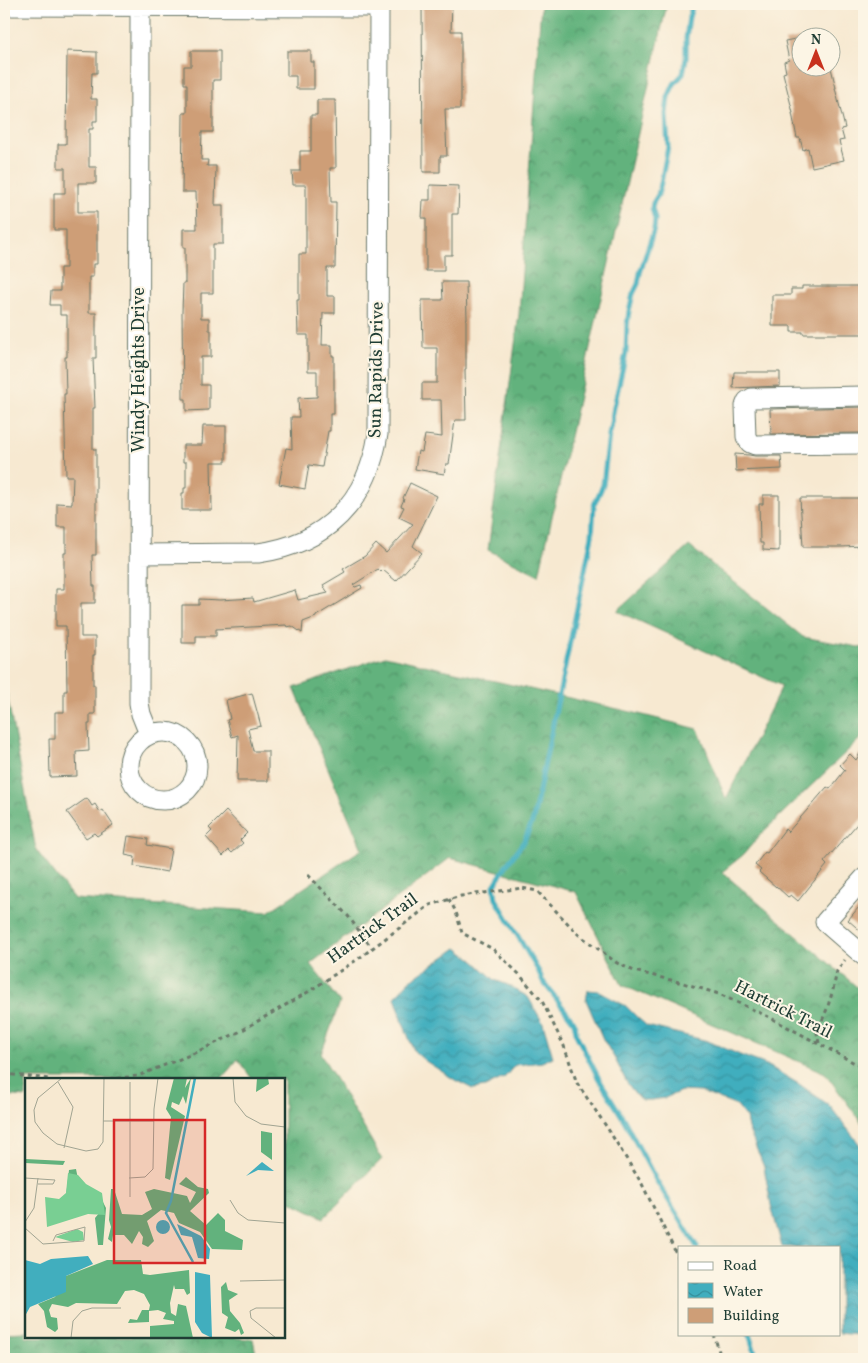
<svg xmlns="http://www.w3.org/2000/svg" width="868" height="1363" viewBox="0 0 868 1363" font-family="Vollkorn,serif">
<defs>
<pattern id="forest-crowns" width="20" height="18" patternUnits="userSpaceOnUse" patternTransform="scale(1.25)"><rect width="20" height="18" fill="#62b27d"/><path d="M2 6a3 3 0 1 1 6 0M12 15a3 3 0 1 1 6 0" fill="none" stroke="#509267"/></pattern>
<pattern id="water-waves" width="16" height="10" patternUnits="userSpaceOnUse" patternTransform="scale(1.25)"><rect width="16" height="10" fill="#41aebe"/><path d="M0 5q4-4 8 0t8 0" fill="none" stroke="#368f9b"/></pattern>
</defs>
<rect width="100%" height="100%" fill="#fcf5e5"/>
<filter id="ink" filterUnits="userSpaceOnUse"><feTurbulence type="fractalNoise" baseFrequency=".02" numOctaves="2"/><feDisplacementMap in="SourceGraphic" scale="10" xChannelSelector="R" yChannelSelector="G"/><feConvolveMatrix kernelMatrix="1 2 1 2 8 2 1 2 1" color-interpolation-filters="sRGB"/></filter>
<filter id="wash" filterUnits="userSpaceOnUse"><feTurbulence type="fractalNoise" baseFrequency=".0096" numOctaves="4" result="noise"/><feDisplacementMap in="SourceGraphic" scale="20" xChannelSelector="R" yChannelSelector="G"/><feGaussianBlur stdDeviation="1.12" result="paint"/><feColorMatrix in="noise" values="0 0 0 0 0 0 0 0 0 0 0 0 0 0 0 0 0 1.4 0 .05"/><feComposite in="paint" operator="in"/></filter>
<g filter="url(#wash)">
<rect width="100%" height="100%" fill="#f7e9d1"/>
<path fill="url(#forest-crowns)" stroke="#407858" d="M 541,4 L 667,4 L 539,575 L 488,550 L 519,314 Z
M 689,546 L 803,637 L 864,648 L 864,735 L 760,835 L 743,855 L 722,872 L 864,993 L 864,1126 L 825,1073 L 622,985 L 576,892 L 450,858 L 310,964 L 340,1002 L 321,1054 L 382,1159 L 324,1218 L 284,1198 L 284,1079 L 252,1079 L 238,1059 L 221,1079 L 26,1079 L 26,1097 L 4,1095 L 4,679 L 36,850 L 74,899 L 268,912 L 362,849 L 294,688 L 385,656 L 631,712 L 698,729 L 726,799 L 782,686 L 617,611 Z
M 26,1332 L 26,1337 L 218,1337 L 253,1339 L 257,1359 L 4,1359 L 4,1333 Z"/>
<path fill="url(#water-waves)" stroke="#307679" d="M 457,948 L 473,960 L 495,980 L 508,985 L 528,997 L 543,1023 L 553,1057 L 542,1062 L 515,1065 L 505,1077 L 485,1087 L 473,1089 L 455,1080 L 424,1060 L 414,1051 L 403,1023 L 395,997 L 408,982 Z
M 588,990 L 598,991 L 626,1006 L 639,1019 L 647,1026 L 708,1041 L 740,1055 L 767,1065 L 799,1084 L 829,1105 L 864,1150 L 864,1332 L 857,1335 L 839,1333 L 839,1247 L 782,1247 L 771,1205 L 764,1167 L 748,1128 L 746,1118 L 737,1106 L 701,1092 L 681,1091 L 665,1098 L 651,1100 L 643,1100 L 637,1096 L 627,1083 L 615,1059 L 603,1039 L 586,1000 Z"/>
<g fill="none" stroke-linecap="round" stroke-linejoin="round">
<path stroke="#41aebe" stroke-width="5" d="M 693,4 L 689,17 L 686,38 L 686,58 L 683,74 L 674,84 L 668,97 L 666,114 L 668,147 L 661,183 L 658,195 L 653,203 L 652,208 L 655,219 L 654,229 L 640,273 L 638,284 L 633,294 L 629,311 L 627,326 L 626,353 L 614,407 L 609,435 L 603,485 L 594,505 L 592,536 L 533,820 L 524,841 L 506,866 L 494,886 L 496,899 L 539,972 L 542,980 L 574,1022 L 577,1036 L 599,1079 L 623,1118 L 656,1180 L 697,1247
M 749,1334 L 757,1359"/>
</g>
<g id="blocks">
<path fill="#ce9e77" d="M 422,4 L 452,4 L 451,31 L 461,31 L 461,102 L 460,102 L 460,109 L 445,109 L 447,156 L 440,156 L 440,172 L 423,172 Z
M 800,38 L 800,68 L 831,68 L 836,88 L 835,88 L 845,128 L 841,129 L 844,140 L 839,141 L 844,160 L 812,167 L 808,148 L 803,150 L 800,138 L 797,138 L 792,113 L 793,113 L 783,73 L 786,72 L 784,62 L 789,60 L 785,41 Z
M 67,51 L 97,52 L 97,73 L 92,73 L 91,99 L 97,99 L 97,121 L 93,121 L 93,129 L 89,129 L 89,167 L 96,167 L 96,183 L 78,183 L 78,212 L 97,212 L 97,264 L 93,264 L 93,277 L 89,277 L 89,313 L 96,313 L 96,358 L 93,358 L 95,408 L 93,408 L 93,449 L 96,449 L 96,555 L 92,555 L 93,586 L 95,586 L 95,603 L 81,603 L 81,637 L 95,637 L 95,655 L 93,655 L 93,685 L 95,685 L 95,714 L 90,714 L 90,724 L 88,724 L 89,751 L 76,752 L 77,776 L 50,777 L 49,739 L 55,739 L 55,712 L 64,712 L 64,691 L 67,691 L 66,626 L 56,626 L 56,589 L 64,589 L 64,553 L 66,553 L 66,527 L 57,527 L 57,503 L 72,504 L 73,476 L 66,476 L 64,394 L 66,394 L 65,357 L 67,357 L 67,315 L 60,315 L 60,305 L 50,305 L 51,291 L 60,291 L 60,268 L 66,268 L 66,230 L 54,230 L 54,193 L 65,193 L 65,168 L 58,168 L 58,144 L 66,144 Z
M 191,51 L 220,51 L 220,80 L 213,80 L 213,132 L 202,132 L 201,160 L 208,160 L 207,166 L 216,166 L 215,205 L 223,205 L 223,244 L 213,244 L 213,293 L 201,293 L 201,318 L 209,318 L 209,330 L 211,330 L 211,357 L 201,357 L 201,385 L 209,385 L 209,410 L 186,411 L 186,399 L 183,399 L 182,312 L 183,283 L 185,283 L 185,247 L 183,247 L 183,229 L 197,229 L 196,192 L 182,192 L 183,113 L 187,113 L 187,84 L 184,84 L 184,66 L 191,66 Z
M 287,51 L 311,51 L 311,62 L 314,62 L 314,89 L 296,89 L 296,76 L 287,76 Z
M 317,100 L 335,100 L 336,168 L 330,168 L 331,202 L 336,202 L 335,268 L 327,268 L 327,296 L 335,296 L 335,313 L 323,313 L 322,345 L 332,345 L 332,356 L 334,356 L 334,414 L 330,414 L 330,431 L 328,431 L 322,467 L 309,465 L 305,489 L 279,484 L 286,448 L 292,449 L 291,417 L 299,417 L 298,398 L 317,397 L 317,371 L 308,371 L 308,335 L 298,335 L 297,300 L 299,300 L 299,254 L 306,254 L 306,185 L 293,185 L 292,171 L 300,171 L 300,151 L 311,151 L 311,115 L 317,115 Z
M 430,185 L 459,186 L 458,214 L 452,214 L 452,255 L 444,255 L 444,271 L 426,271 L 426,218 L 422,218 L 423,200 L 430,200 Z
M 442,282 L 466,282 L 467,319 L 466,319 L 466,369 L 465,369 L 466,420 L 455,420 L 449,464 L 446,464 L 444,474 L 415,469 L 418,451 L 422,452 L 425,435 L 442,437 L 441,400 L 422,400 L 422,383 L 437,383 L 437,348 L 423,348 L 422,300 L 443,300 Z
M 802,286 L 864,286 L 864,334 L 803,334 L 803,332 L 791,332 L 791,326 L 772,326 L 772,295 L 791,295 L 791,289 L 802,289 Z
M 734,372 L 780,372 L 780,386 L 733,388 Z
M 864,407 L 864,433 L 771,434 L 770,409 Z
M 203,426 L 226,426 L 226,462 L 211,462 L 212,510 L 182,510 L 182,493 L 184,493 L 184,488 L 186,488 L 186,462 L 183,462 L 183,445 L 202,445 Z
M 735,454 L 749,455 L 755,456 L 781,456 L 782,469 L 736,471 Z
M 410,483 L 437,496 L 413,546 L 422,553 L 396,581 L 383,570 L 381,572 L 378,569 L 353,585 L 355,587 L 361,585 L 362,588 L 316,616 L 316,617 L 303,622 L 302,633 L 292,626 L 287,627 L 286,625 L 216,629 L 216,636 L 196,636 L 196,643 L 182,643 L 182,605 L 199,605 L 199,599 L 220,600 L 253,598 L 254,602 L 295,590 L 298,600 L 328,593 L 323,585 L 345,572 L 343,569 L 365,556 L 376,544 L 386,553 L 413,524 L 399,517 L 404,507 L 401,506 L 404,499 L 403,498 Z
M 763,495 L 779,495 L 779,551 L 763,550 L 763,543 L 760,543 L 759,504 L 763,504 Z
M 800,498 L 864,498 L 864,546 L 841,547 L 803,547 Z
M 252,693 L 261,726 L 248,729 L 253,751 L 268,751 L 268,781 L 237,781 L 238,735 L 232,737 L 227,720 L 230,719 L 226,700 Z
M 864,747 L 864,816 L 824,862 L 827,865 L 798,901 L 791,895 L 788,897 L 776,886 L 776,887 L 759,872 L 761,870 L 755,865 L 765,852 L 767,853 L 785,829 L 788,832 L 827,787 L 830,789 L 845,770 L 840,765 L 850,754 L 856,760 Z
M 87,798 L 92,806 L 95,804 L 100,812 L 103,810 L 113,825 L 97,836 L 94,833 L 86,838 L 67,812 Z
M 226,811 L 247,833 L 240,840 L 243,843 L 232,853 L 229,850 L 223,856 L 206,837 L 212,831 L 209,828 Z
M 128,836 L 148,839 L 147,845 L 171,849 L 167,872 L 134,866 L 135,857 L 125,855 Z
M 864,901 L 864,934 L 848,920 Z"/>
</g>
</g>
<g filter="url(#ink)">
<use href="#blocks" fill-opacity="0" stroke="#6b796b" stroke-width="1"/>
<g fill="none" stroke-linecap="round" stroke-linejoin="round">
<g stroke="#6b796b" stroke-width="21">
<path id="minor" d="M 140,4 L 139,703 L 141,714 L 149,734
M 4,6 L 379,7
M 864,396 L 752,398 L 747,401 L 745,406 L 746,437 L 750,443 L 755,445 L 864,444
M 139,554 L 258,553 C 326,544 368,501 378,434 L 379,4
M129 766a34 34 0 1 1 68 0a34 34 0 1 1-68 0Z
M 864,878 L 825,922 L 864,956"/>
</g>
<path stroke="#6b796b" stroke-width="3" stroke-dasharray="4 4" stroke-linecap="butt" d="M 308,875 L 348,916 L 372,948
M 449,899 L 456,912 L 462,933 L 493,949 L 519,974 L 542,1001 L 564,1046 L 577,1083 L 608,1129 L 642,1184 L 679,1259
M 819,1043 L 817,1033 L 827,1009 L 833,990 L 837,971 L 845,960
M 4,1074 L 51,1079
M 109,1079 L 138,1076 L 190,1055 L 239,1032 L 308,992 L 358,959 L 430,905 L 461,896 L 522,888 L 537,891 L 578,934 L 617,963 L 634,971 L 683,983 L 719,994 L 767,1016 L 864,1068
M 714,1334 L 721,1359"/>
<use href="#minor" stroke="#fff" stroke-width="19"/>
</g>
</g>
<g text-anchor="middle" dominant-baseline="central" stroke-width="4" stroke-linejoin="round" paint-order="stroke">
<g font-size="18" fill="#1f3d34" stroke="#fcf5e5">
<text transform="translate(139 370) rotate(-90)">Windy Heights Drive</text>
<text transform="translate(377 370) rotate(-89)">Sun Rapids Drive</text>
<text transform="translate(373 929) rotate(-36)">Hartrick Trail</text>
<text transform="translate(783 1010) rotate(27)">Hartrick Trail</text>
</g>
</g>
<g transform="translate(25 1078)">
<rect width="260" height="260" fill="#f7e9d1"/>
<path d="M 149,0 L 162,0 L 160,10 L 166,0 L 161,26 L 158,18 L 154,27 L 147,24 L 146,29 L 160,38 L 145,102 L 140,100 L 146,39 L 141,31 ZM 232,0 L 243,0 L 244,6 L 231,14 ZM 236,53 L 247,55 L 247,82 L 236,74 ZM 0,81 L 40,83 L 38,87 L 0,85 ZM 51,91 L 54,106 L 74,116 L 81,130 L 78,167 L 73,167 L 70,140 L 75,134 L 41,118 L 44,92 ZM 161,99 L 173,109 L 183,111 L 184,115 L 165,133 L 181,147 L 193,135 L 200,142 L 200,153 L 218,162 L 217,172 L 187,171 L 175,154 L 154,145 L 149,135 L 136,132 L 122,143 L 129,163 L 123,169 L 117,166 L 118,159 L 114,153 L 107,166 L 99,157 L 88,157 L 87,164 L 83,161 L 86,149 L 84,142 L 86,111 L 89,111 L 97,136 L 117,137 L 127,131 L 120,114 L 129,111 L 162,118 L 165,125 L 171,114 L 154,106 ZM 82,182 L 116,182 L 118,196 L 125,197 L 164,192 L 165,215 L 162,217 L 159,211 L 150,211 L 149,207 L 145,225 L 146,235 L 151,238 L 153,226 L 161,228 L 168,260 L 125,260 L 125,248 L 149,246 L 149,243 L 138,241 L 141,235 L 133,232 L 124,233 L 124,244 L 103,245 L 105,241 L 112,242 L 117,232 L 124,232 L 125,227 L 119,216 L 109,212 L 100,213 L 92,226 L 51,225 L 43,229 L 27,226 L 24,232 L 26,239 L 32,240 L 33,251 L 30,254 L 22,249 L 19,233 L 13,226 L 30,219 L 41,198 ZM 201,204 L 203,212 L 213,216 L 204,222 L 205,233 L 215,245 L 219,255 L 216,257 L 214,251 L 210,254 L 200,250 L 203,239 L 197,235 L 196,209 Z" fill="#62b27d"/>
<path d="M 43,95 L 53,97 L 61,106 L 77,115 L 80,137 L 63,136 L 22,149 L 20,119 L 34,121 L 41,115 Z" fill="#79cf93"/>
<path d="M 52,151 L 58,154 L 59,162 L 48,164 L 30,159 Z" fill="#79cf93"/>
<path d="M 237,84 L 249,93 L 233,92 L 221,98 ZM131 149a7 7 0 1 1 14 0a7 7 0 1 1-14 0ZM 152,146 L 176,158 L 185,171 L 184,181 L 173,180 L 167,159 L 156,157 ZM 63,178 L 68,186 L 41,198 L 41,214 L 5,229 L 0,238 L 0,182 L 15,186 L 26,181 ZM 170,194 L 185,197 L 187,260 L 177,255 L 170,244 Z" fill="#41aebe"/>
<path fill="none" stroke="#41aebe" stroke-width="2.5" d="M 168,184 L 141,135 L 146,123 L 170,0"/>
<path fill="none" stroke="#a1a492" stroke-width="1" d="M 37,0 L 13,20 L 9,32 L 10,44 L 18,55 L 32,66 L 61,73 L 73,71 L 78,64 L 79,0M 208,0 L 210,24 L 221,38 L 236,46 L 260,49M 33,4 L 48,29 L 39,70M 78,43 L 129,43M 0,100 L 30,102 L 28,106 L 13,106M 104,100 L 120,99 L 128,91 L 129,31 L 133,0M 105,119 L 105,4M 205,122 L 213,135 L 223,142 L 260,145M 0,144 L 9,130 L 13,100M 0,150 L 18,166 L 59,163 L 60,149 L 31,157 L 28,163M 215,203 L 260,202M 225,233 L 226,240 L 251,260M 225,233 L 231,230 L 260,230M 46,260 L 48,243 L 57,233 L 67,230 L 96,230"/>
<path fill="#d62828" fill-opacity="0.15" stroke="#d62828" stroke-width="2.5" d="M 89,42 L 180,42 L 180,185 L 89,185 Z"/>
<rect width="260" height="260" fill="none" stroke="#1f3d34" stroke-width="2.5"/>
</g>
<rect width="868" height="1363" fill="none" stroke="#fcf5e5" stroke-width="20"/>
<rect x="678" y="1246" width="162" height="90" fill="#fcf5e5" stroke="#a4ab9e"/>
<rect x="688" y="1262" width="25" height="8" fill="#ffffff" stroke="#a4ab9e"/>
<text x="723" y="1270" font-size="15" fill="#1f3d34">Road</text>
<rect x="688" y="1283" width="25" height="15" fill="url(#water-waves)" stroke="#a4ab9e"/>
<text x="723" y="1296" font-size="15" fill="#1f3d34">Water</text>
<rect x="688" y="1308" width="25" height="15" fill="#ce9e77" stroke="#a4ab9e"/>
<text x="723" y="1320" font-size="15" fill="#1f3d34">Building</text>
<g transform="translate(816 52)"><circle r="24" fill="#fcf5e5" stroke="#a4ab9e"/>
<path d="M0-4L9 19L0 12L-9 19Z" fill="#c8321e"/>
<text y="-8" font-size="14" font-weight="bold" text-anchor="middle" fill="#1f3d34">N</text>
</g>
</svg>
